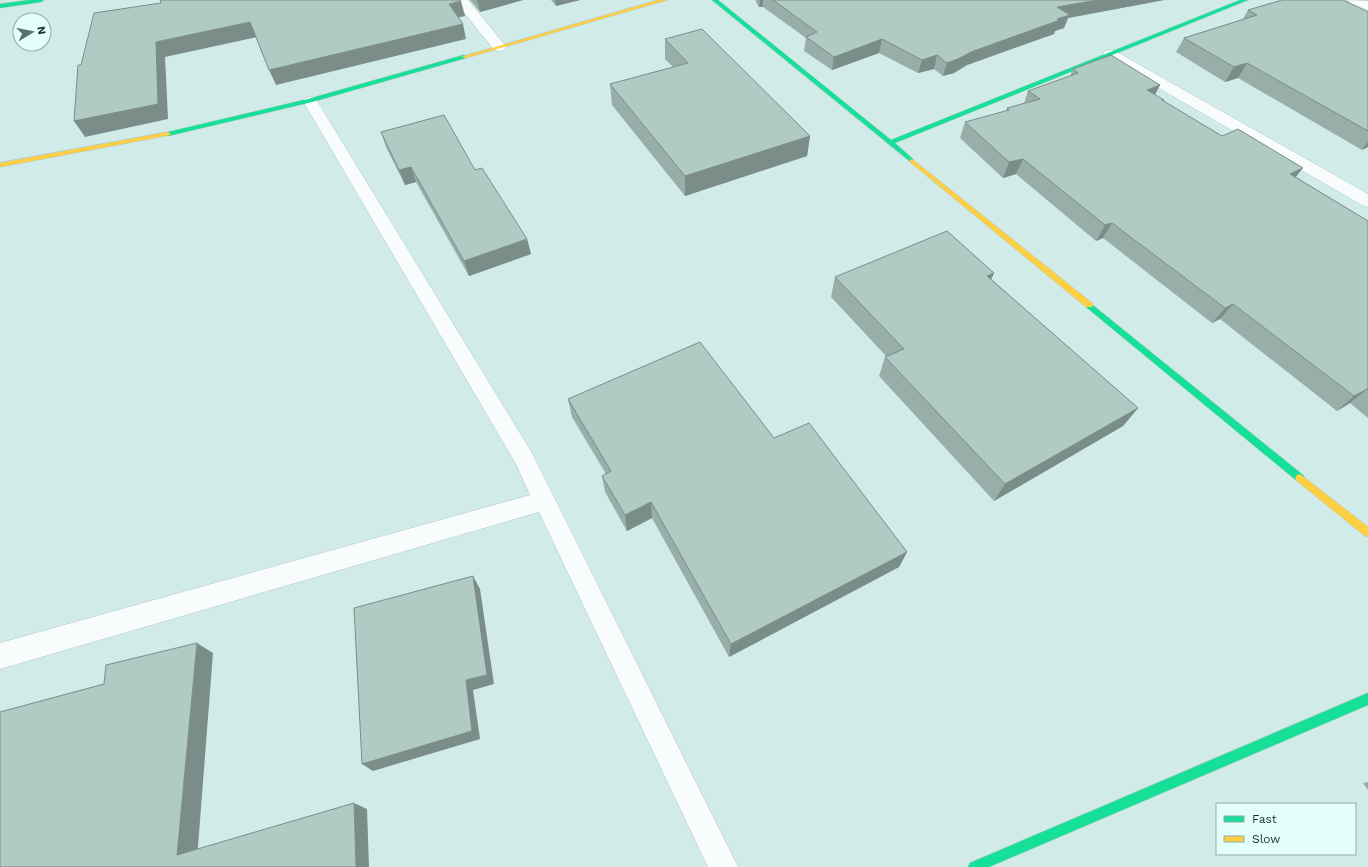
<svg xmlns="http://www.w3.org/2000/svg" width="1368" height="867" viewBox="0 0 1368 867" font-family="'Work Sans',sans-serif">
<rect width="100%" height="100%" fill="#d1ebe9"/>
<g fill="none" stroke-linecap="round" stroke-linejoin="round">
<g stroke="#b1c6c4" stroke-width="1">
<path id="lane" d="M 310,97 L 315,98 L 317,101 L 532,453 L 738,867 L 708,867 L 539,512 L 0,669 L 0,643 L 530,495 L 516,464 L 303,101 L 305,98 Z"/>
</g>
<g stroke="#b1c6c4" stroke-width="1">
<path id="street" d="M 454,0 L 468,0 L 504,44 L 506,47 L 504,50 L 499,51 L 494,50 Z
M 1348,0 L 1368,1 L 1368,10 L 1350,3 Z
M 1110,50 L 1115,51 L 1368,194 L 1368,207 L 1362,205 L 1105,57 L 1103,54 L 1105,51 Z"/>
</g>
<g stroke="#b1c6c4" stroke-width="1">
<path id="fast" d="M 30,0 L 44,0 L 41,2 L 0,8 L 0,4 Z
M 712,0 L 718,0 L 891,140 L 1240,0 L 1248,0 L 895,143 L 914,160 L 914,162 L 912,163 Z
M 464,55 L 467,57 L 466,58 L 312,102 L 168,136 L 165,134 L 168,132 L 308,99 Z
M 1089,302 L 1303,475 L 1305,478 L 1303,481 L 1300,482 L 1297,481 L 1086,307 L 1085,305 Z
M 1368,693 L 1368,705 L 989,867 L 968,867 L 970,863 Z"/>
</g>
<g stroke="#b1c6c4" stroke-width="1">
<path id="slow" d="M 658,0 L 667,0 L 466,58 L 461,57 Z
M 168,132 L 171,134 L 170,135 L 0,167 L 0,163 Z
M 912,159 L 1092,303 L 1093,305 L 1092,307 L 1086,307 L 910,162 L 910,160 Z
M 1300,474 L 1368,527 L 1368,537 L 1365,536 L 1297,481 L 1295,478 L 1297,475 Z"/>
</g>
<use href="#lane" fill="#f8fcfc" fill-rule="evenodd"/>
<use href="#street" fill="#f8fcfc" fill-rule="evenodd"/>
<use href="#fast" fill="#16e098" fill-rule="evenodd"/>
<use href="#slow" fill="#ffcf43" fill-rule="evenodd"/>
</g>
<path fill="#97aea9" d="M 470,0 L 523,0 L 480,12 Z
M 551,0 L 580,0 L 556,6 Z
M 755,0 L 1164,0 L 1068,18 L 1064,28 L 1055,31 L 1054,34 L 967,65 L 954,73 L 943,76 L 934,69 L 918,73 L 879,53 L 832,70 L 804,51 L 806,38 L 763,7 L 759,7 Z
M 1248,10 L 1368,12 L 1368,147 L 1362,150 L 1238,78 L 1225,82 L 1176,52 L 1184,38 L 1243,19 Z
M 665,39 L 810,136 L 807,156 L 685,196 L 612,105 L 610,84 L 673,67 L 665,59 Z
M 1073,69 L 1160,85 L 1155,95 L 1164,100 L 1163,101 L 1222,136 L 1296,177 L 1368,221 L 1368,418 L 1350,403 L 1337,411 L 1220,319 L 1212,323 L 1103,238 L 1096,241 L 1016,174 L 1003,178 L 960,138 L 965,122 L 1006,111 L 1007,108 L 1024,104 L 1028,91 L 1070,76 Z
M 381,132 L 475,170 L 527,239 L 531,254 L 469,276 L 416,182 L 405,185 L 386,147 Z
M 994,273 L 991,279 L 1138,408 L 1123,426 L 994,501 L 879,376 L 885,357 L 887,357 L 831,297 L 835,277 Z
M 568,399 L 774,438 L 907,552 L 899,567 L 729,657 L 652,518 L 627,531 L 605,492 L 602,476 L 606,474 L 572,417 Z
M 1368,782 L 1368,790 L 1363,783 Z"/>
<path fill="#7b8d89" d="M 477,0 L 523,0 L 480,12 Z
M 555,0 L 580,0 L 556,6 Z
M 760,0 L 763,0 L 763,7 L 759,7 Z
M 1098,0 L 1164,0 L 1068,18 L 1064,28 L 1055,31 L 1054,34 L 967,65 L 954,73 L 943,76 L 947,63 L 971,52 L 1057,7 Z
M 461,1 L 465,16 L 452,19 L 449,4 Z
M 250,22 L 257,37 L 165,57 L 168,119 L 85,137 L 74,121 L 156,42 Z
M 463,24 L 466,39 L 276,85 L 269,70 Z
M 882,39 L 879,53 L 832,70 L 834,57 Z
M 937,55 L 934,69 L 918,73 L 922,60 Z
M 1247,63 L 1238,78 L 1225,82 L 1234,67 Z
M 1160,85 L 1152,100 L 1147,90 Z
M 810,136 L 807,156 L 685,196 L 685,176 Z
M 1368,142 L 1368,147 L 1362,150 Z
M 1023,159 L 1016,174 L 1003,178 L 1009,162 Z
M 411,167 L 416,182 L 405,185 L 399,170 Z
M 1303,168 L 1291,183 L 1290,174 Z
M 1112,223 L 1103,238 L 1096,241 L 1105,225 Z
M 527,239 L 531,254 L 469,276 L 464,261 Z
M 994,273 L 985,293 L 987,276 Z
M 1233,304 L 1220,319 L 1212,323 L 1225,308 Z
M 1367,389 L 1350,403 L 1337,411 L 1354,396 Z
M 1138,408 L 1123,426 L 994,501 L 1005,484 Z
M 651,502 L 652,518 L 627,531 L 625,515 Z
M 907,552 L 899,567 L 729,657 L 731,644 Z
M 473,576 L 480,589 L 494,684 L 473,690 L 480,739 L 373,771 L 362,764 L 466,680 Z
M 197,643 L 213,653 L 197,859 L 177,855 Z
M 354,803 L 367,809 L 369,867 L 356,867 Z"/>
<path fill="#b0cac4" stroke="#7b8d89" d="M 160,0 L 460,0 L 461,1 L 449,4 L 463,24 L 269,70 L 250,22 L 156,42 L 158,104 L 74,121 L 78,65 L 81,65 L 94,13 L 161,3 Z
M 773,0 L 1098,0 L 1057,7 L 1070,15 L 1057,19 L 1060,20 L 971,52 L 958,59 L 947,63 L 937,55 L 922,60 L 882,39 L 834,57 L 806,37 L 817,32 Z
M 1282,0 L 1343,0 L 1368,12 L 1368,131 L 1247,63 L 1234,67 L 1184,38 L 1257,15 L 1248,10 Z
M 702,29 L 810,136 L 685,176 L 610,84 L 688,63 L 665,39 Z
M 1111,55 L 1160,85 L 1147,90 L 1164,100 L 1162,100 L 1222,136 L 1238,129 L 1303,168 L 1290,174 L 1368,221 L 1368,390 L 1367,389 L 1354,396 L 1233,304 L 1225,308 L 1112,223 L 1105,225 L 1023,159 L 1009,162 L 965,122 L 1009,110 L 1007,108 L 1040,99 L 1028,91 L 1078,73 L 1073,69 Z
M 444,115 L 475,170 L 482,168 L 527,239 L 464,261 L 411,167 L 399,170 L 381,132 Z
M 947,231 L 994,273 L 987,276 L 1138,408 L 1005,484 L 885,357 L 904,349 L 835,277 Z
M 700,342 L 774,438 L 809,423 L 907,552 L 731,644 L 651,502 L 625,515 L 602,476 L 611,471 L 568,399 Z
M 473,576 L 487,675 L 466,680 L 472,731 L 362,764 L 354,608 Z
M 197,643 L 177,855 L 354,803 L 356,867 L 0,867 L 0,712 L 104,684 L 106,665 Z"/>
<rect x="1216" y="803" width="140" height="52" fill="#e3fffc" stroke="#93aba9"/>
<rect x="1224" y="816" width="20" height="6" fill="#16e098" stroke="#93aba9"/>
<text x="1252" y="823" font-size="12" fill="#1c2e2d">Fast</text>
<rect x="1224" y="836" width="20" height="6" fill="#ffcf43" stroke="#93aba9"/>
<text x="1252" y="843" font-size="12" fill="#1c2e2d">Slow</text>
<g transform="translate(32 32) rotate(80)"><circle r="19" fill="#e3fffc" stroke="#93aba9"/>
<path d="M0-3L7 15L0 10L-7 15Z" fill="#5b706f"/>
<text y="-6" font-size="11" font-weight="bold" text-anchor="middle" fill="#1c2e2d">N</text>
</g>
</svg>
